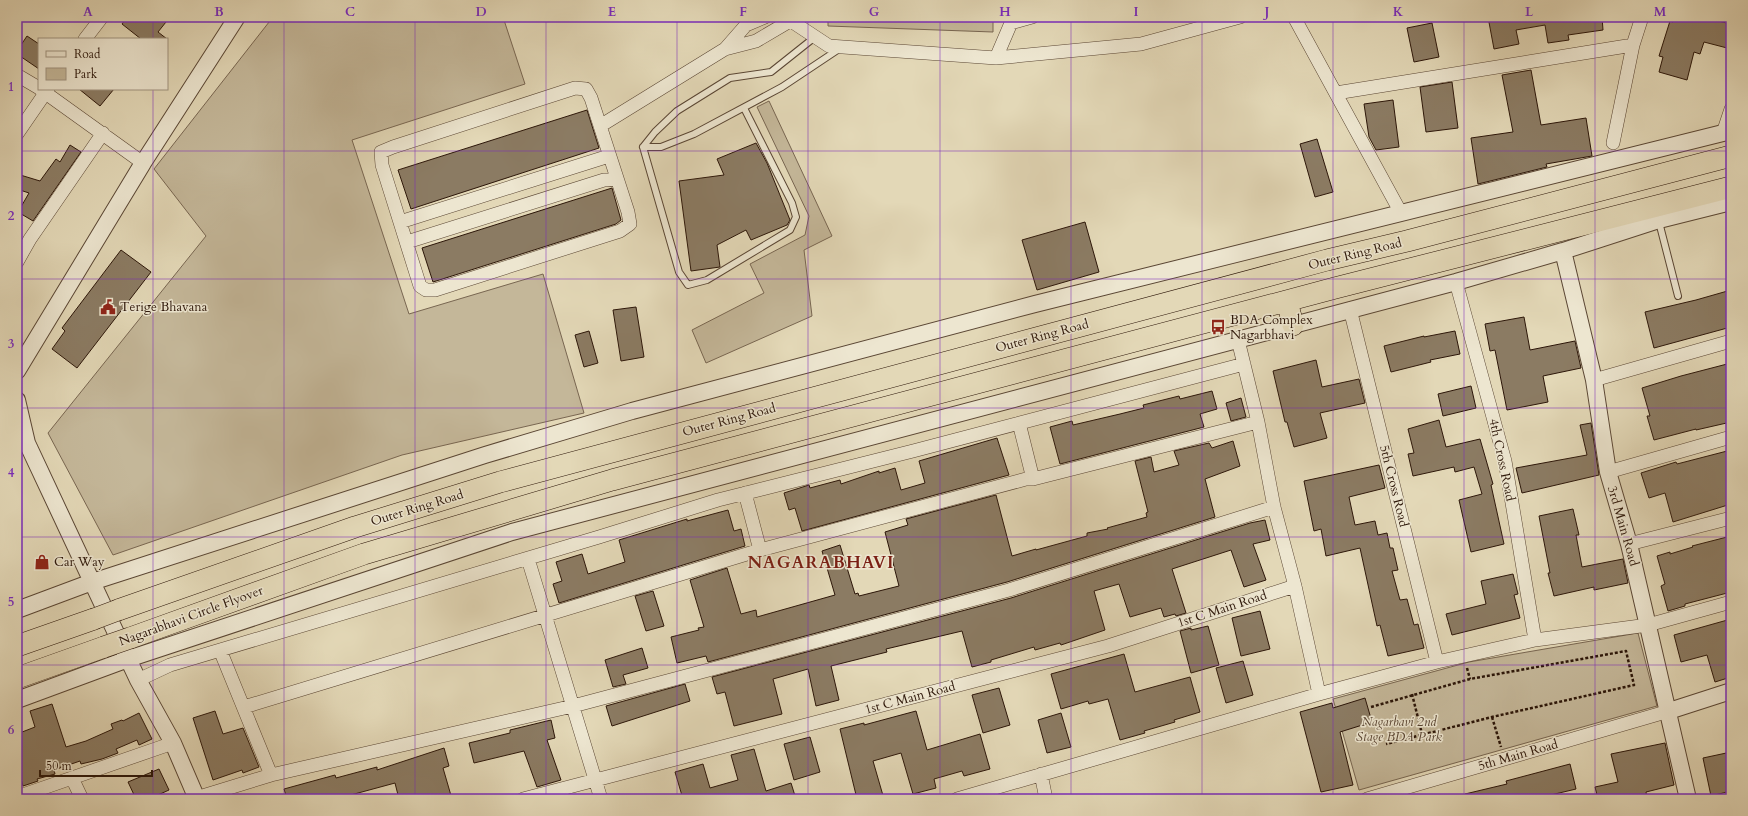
<svg xmlns="http://www.w3.org/2000/svg" width="1748" height="816" viewBox="0 0 1748 816" font-family="Cardo,serif">
<rect width="100%" height="100%" fill="#e3d8b7"/>
<filter id="stains"><feTurbulence type="fractalNoise" baseFrequency=".005" numOctaves="4"/><feColorMatrix values="0 0 0 0 .2 0 0 0 0 .09 0 0 0 0 .02 0 0 0 .5 -.17"/></filter>
<radialGradient id="worn" r=".72"><stop offset=".6" stop-color="#630" stop-opacity="0"/><stop offset="1" stop-color="#630" stop-opacity=".3"/></radialGradient>
<path fill="#c4b799" stroke="#786651" d="M 273,17 L 353,17 L 356,19 L 357,17 L 503,17 L 525,84 L 352,140 L 409,314 L 543,274 L 584,413 L 402,455 L 113,555 L 48,433 L 206,236 L 154,169 Z
M 828,17 L 993,17 L 993,32 L 828,26 Z
M 769,101 L 832,236 L 804,250 L 812,316 L 706,363 L 692,330 L 764,293 L 750,264 L 805,235 L 809,216 L 757,107 Z
M 1638,633 L 1657,706 L 1359,790 L 1333,699 L 1469,662 Z"/>
<path fill="#8b7b63" stroke="#2c1609" d="M 127,17 L 170,17 L 158,32 L 167,39 L 141,39 L 122,24 Z
M 1488,17 L 1602,17 L 1603,30 L 1568,35 L 1569,40 L 1548,43 L 1545,25 L 1516,30 L 1519,44 L 1494,49 Z
M 1674,17 L 1709,17 L 1709,19 L 1731,24 L 1731,49 L 1704,42 L 1700,54 L 1694,52 L 1687,80 L 1659,72 L 1663,57 L 1659,56 L 1670,21 L 1673,22 Z
M 1432,23 L 1439,57 L 1414,62 L 1407,28 Z
M 27,36 L 39,44 L 39,69 L 17,54 L 17,51 Z
M 1531,70 L 1541,125 L 1586,118 L 1592,156 L 1546,164 L 1547,167 L 1478,184 L 1471,138 L 1513,132 L 1502,75 Z
M 1452,82 L 1458,128 L 1426,132 L 1420,87 Z
M 79,89 L 114,89 L 100,106 Z
M 1393,100 L 1399,147 L 1376,150 L 1369,137 L 1364,104 Z
M 587,110 L 599,148 L 411,209 L 398,170 Z
M 1317,139 L 1333,192 L 1315,197 L 1300,144 Z
M 756,143 L 767,163 L 790,220 L 787,225 L 751,240 L 746,230 L 717,245 L 720,267 L 691,271 L 679,181 L 724,175 L 717,159 Z
M 70,145 L 81,152 L 33,221 L 18,212 L 29,193 L 17,189 L 17,174 L 40,181 L 56,159 L 60,162 Z
M 612,188 L 621,220 L 616,224 L 433,282 L 422,248 Z
M 1085,222 L 1099,272 L 1037,290 L 1022,240 Z
M 121,250 L 151,272 L 77,368 L 52,349 L 65,331 L 62,328 Z
M 1731,290 L 1731,327 L 1654,348 L 1645,312 L 1696,300 Z
M 636,307 L 644,357 L 621,361 L 613,310 Z
M 1524,317 L 1530,350 L 1575,341 L 1581,368 L 1543,376 L 1548,402 L 1507,410 L 1495,350 L 1490,351 L 1485,324 Z
M 589,331 L 598,363 L 584,367 L 575,335 Z
M 1455,331 L 1460,354 L 1430,360 L 1431,362 L 1391,372 L 1384,346 L 1424,336 L 1424,337 Z
M 1316,360 L 1322,387 L 1359,379 L 1365,403 L 1320,413 L 1327,438 L 1294,447 L 1287,422 L 1285,422 L 1273,371 Z
M 1731,363 L 1731,422 L 1696,430 L 1696,429 L 1654,440 L 1647,416 L 1650,416 L 1642,388 L 1681,376 Z
M 1471,386 L 1476,408 L 1443,416 L 1438,394 Z
M 1212,391 L 1217,409 L 1200,414 L 1204,427 L 1060,464 L 1050,427 L 1072,421 L 1073,425 L 1120,414 L 1144,408 L 1143,405 L 1179,396 L 1180,399 Z
M 1241,398 L 1246,417 L 1231,421 L 1226,403 Z
M 1439,420 L 1446,447 L 1480,439 L 1493,484 L 1491,485 L 1504,544 L 1471,552 L 1459,500 L 1482,494 L 1474,467 L 1455,472 L 1454,467 L 1413,476 L 1408,454 L 1414,453 L 1408,429 Z
M 1591,423 L 1599,475 L 1522,493 L 1516,468 L 1587,455 L 1580,425 Z
M 997,438 L 1009,475 L 802,531 L 795,508 L 789,510 L 784,493 L 809,485 L 810,488 L 840,480 L 841,484 L 879,471 L 879,473 L 895,468 L 901,490 L 925,483 L 919,461 Z
M 1233,441 L 1240,466 L 1205,479 L 1215,517 L 1007,582 L 708,662 L 706,656 L 677,663 L 671,637 L 699,630 L 698,628 L 704,627 L 690,580 L 727,568 L 741,614 L 756,610 L 757,617 L 835,595 L 822,551 L 840,545 L 855,594 L 858,593 L 859,596 L 899,586 L 885,532 L 908,525 L 906,519 L 996,495 L 1012,556 L 1036,549 L 1036,550 L 1087,536 L 1087,533 L 1108,529 L 1107,528 L 1147,517 L 1146,513 L 1148,512 L 1135,461 L 1151,457 L 1154,472 L 1179,465 L 1174,451 L 1209,443 L 1212,448 Z
M 1731,450 L 1731,504 L 1673,522 L 1665,493 L 1649,498 L 1641,473 L 1676,462 L 1677,464 Z
M 1379,465 L 1385,488 L 1349,497 L 1355,525 L 1375,521 L 1378,535 L 1387,533 L 1390,548 L 1393,548 L 1398,570 L 1392,571 L 1400,600 L 1407,599 L 1414,625 L 1418,624 L 1424,648 L 1388,656 L 1380,625 L 1377,626 L 1360,548 L 1326,556 L 1321,529 L 1314,531 L 1304,481 Z
M 1573,509 L 1579,535 L 1576,535 L 1582,567 L 1623,559 L 1628,583 L 1594,590 L 1594,587 L 1554,596 L 1548,573 L 1550,573 L 1539,516 Z
M 728,510 L 734,531 L 741,529 L 745,546 L 559,603 L 553,584 L 562,581 L 556,562 L 582,554 L 588,574 L 625,562 L 619,540 L 687,519 L 687,521 Z
M 1265,520 L 1270,540 L 1253,544 L 1266,580 L 1244,587 L 1231,550 L 1172,569 L 1186,613 L 1176,616 L 1175,614 L 1164,617 L 1161,608 L 1130,617 L 1119,584 L 1094,591 L 1105,630 L 1061,645 L 1060,643 L 1035,650 L 1034,647 L 991,660 L 991,662 L 972,667 L 962,631 L 886,649 L 887,652 L 831,666 L 839,700 L 816,706 L 808,669 L 773,679 L 782,714 L 734,726 L 725,692 L 717,694 L 712,677 L 1011,598 L 1250,523 Z
M 1731,536 L 1731,592 L 1685,604 L 1685,606 L 1668,611 L 1661,586 L 1665,584 L 1657,556 L 1670,552 L 1670,554 L 1693,547 L 1692,546 Z
M 1513,574 L 1518,594 L 1514,595 L 1520,618 L 1452,635 L 1446,614 L 1486,604 L 1481,581 Z
M 653,591 L 664,626 L 646,631 L 635,596 Z
M 1260,611 L 1270,649 L 1241,656 L 1232,618 Z
M 1731,619 L 1731,677 L 1715,682 L 1707,655 L 1681,662 L 1674,635 Z
M 1208,626 L 1219,665 L 1191,673 L 1180,631 L 1191,628 L 1191,630 Z
M 642,648 L 648,668 L 623,675 L 626,684 L 613,687 L 605,660 Z
M 1124,654 L 1135,692 L 1190,677 L 1200,712 L 1174,720 L 1175,722 L 1144,731 L 1145,733 L 1120,740 L 1108,699 L 1089,704 L 1088,701 L 1061,709 L 1051,674 Z
M 1243,661 L 1253,695 L 1226,703 L 1216,668 Z
M 685,684 L 690,701 L 612,726 L 606,706 Z
M 999,688 L 1010,725 L 983,733 L 972,695 Z
M 1365,698 L 1372,722 L 1340,732 L 1353,785 L 1321,792 L 1300,712 L 1332,703 L 1333,708 Z
M 52,704 L 66,747 L 86,741 L 113,729 L 111,724 L 122,720 L 123,721 L 139,713 L 152,739 L 139,745 L 137,740 L 116,749 L 118,753 L 102,759 L 81,764 L 80,761 L 54,770 L 55,774 L 37,779 L 38,781 L 23,786 L 17,764 L 17,734 L 35,727 L 30,711 Z
M 215,711 L 223,734 L 243,728 L 259,767 L 243,773 L 242,770 L 213,780 L 193,718 Z
M 916,711 L 927,750 L 980,734 L 990,769 L 964,776 L 962,771 L 934,779 L 936,788 L 913,794 L 901,753 L 873,761 L 884,799 L 857,799 L 840,729 L 864,723 L 864,725 Z
M 1061,713 L 1071,747 L 1047,753 L 1038,720 Z
M 551,720 L 555,738 L 547,740 L 561,780 L 537,787 L 524,751 L 474,763 L 469,743 L 510,733 L 510,730 Z
M 810,737 L 820,772 L 794,780 L 784,744 Z
M 1665,743 L 1674,785 L 1646,792 L 1647,799 L 1598,799 L 1595,787 L 1618,782 L 1611,754 Z
M 444,748 L 449,766 L 443,768 L 452,799 L 399,799 L 395,783 L 336,799 L 287,799 L 284,789 L 335,775 L 336,778 L 377,767 L 377,770 Z
M 754,749 L 766,791 L 791,783 L 796,799 L 683,799 L 675,772 L 703,764 L 710,788 L 738,780 L 731,755 Z
M 1731,752 L 1731,791 L 1711,796 L 1703,758 Z
M 1570,764 L 1576,789 L 1534,799 L 1466,799 L 1465,794 L 1507,784 L 1506,781 Z
M 159,769 L 169,790 L 149,799 L 136,799 L 128,782 Z"/>
<g fill="none" stroke-linecap="round" stroke-linejoin="round">
<g stroke="#5a4634" stroke-width="8">
<path id="service" d="M 643,147 L 679,272 L 688,285 L 707,280 L 790,230 L 796,217 L 792,203 L 744,108
M 643,147 L 661,147 L 694,134 L 782,87 L 839,49
M 643,147 L 655,132 L 677,111 L 730,78 L 771,72 L 815,37
M 1659,222 L 1678,296"/>
</g>
<g stroke="#5a4634" stroke-width="14">
<path id="minor" d="M 785,17 L 829,46 L 996,58 L 1141,44 L 1240,17
M 1294,17 L 1401,213
M 85,39 L 102,17
M 725,49 L 756,41 L 790,21
M 996,58 L 1011,23 L 1032,17
M 17,75 L 39,88
M 575,88 L 586,89 L 591,98 L 628,212 L 630,224 L 620,231 L 435,290 L 426,290 L 420,286 L 382,165 L 381,152 L 393,147 Z
M 40,89 L 143,163
M 1336,93 L 1633,45 L 1642,17
M 600,126 L 725,49 L 746,25 L 765,17
M 1723,133 L 1731,109
M 17,134 L 48,89
M 1613,143 L 1633,45
M 400,222 L 609,156
M 407,242 L 604,180 L 617,179
M 17,262 L 30,239 L 103,133
M 1456,282 L 1505,461 L 1535,640
M 1350,309 L 1437,662
M 1238,340 L 1258,422 L 1274,507 L 1295,586 L 1319,694
M 1594,380 L 1731,341
M 1019,423 L 1033,479
M 1608,472 L 1731,437
M 745,493 L 760,550
M 1629,544 L 1731,518
M 528,559 L 601,799
M 220,650 L 271,775
M 138,680 L 170,665 L 599,537 L 718,500 L 913,451 L 1244,364
M 244,707 L 760,550 L 1026,479 L 1033,479 L 1258,422
M 1041,774 L 1046,799
M 72,778 L 82,799
M 17,797 L 173,743
M 196,798 L 271,775 L 573,706 L 1009,590 L 1274,507
M 523,799 L 1108,646 L 1295,586
M 957,799 L 1319,694 L 1437,662 L 1535,640 L 1648,625 L 1731,602
M 1367,799 L 1669,711"/>
</g>
<g stroke="#5a4634" stroke-width="18">
<path id="tertiary" d="M 1563,251 L 1594,380 L 1608,472 L 1629,544 L 1688,799
M 17,371 L 143,163 L 237,17
M 17,400 L 27,443 L 138,680 L 173,743 L 197,799
M 17,610 L 92,582 L 485,455 L 632,411 L 1035,304 L 1731,131
M 17,700 L 128,659 L 512,532 L 1456,282 L 1563,251 L 1659,220 L 1731,202
M 1669,711 L 1731,691"/>
</g>
<g stroke="#2c1609" stroke-width="22">
<path id="trunk" d="M 1287,301 L 1293,325
M 118,610 L 355,527 L 500,482 L 1327,260 L 1407,241 L 1731,156
M 130,638 L 364,554 L 612,480 L 1335,288 L 1731,187
M 17,646 L 94,619
M 17,678 L 104,647"/>
</g>
<path stroke="#2c1609" stroke-width="2.5" stroke-dasharray="3 2" stroke-linecap="butt" d="M 1467,668 L 1470,679
M 1412,694 L 1422,734
M 1371,707 L 1470,679 L 1626,651 L 1634,685 L 1492,717 L 1386,744
M 1492,717 L 1501,747"/>
<use href="#service" stroke="#ede6d0" stroke-width="6"/>
<use href="#minor" stroke="#ede6d0" stroke-width="13"/>
<use href="#tertiary" stroke="#ede6d0" stroke-width="16"/>
<use href="#trunk" stroke="#e3d8b7" stroke-width="21"/>
<g stroke="#2c1609" stroke-width="22" stroke-linecap="butt">
<path id="trunk-bridge" d="M 94,619 L 118,610
M 104,647 L 130,638"/>
</g>
<use href="#trunk-bridge" stroke="#e3d8b7" stroke-width="21"/>
</g>
<path fill="none" stroke="#7b2cbf" stroke-width="1" stroke-opacity="0.55" d="M 153,17 L 153,39M 284,17 L 284,799M 415,17 L 415,799M 546,17 L 546,799M 677,17 L 677,799M 808,17 L 808,799M 940,17 L 940,799M 1071,17 L 1071,799M 1202,17 L 1202,799M 1333,17 L 1333,799M 1464,17 L 1464,799M 1595,17 L 1595,799M 153,89 L 153,799M 17,151 L 1731,151M 17,279 L 1731,279M 17,408 L 1731,408M 17,537 L 1731,537M 17,665 L 1731,665"/>
<defs>
<g id="civic-bare" transform="scale(1.2)"><path d="M-.6-6.5H3V-4.5H.6V-3L4-1V1h2V6H-6V1h2V-1L-.6-3ZM-1.2 2.5V6h2.4V2.5Z" fill="#8f2418" stroke="#ede6d0" stroke-width="2.5" paint-order="stroke"/></g>
<g id="bus-bare" transform="scale(1.2)"><path d="M-5-6H5V4H4V6H2V4H-2V6H-4V4H-5ZM-3.5-4V0h7V-4ZM-3.5 1.2v1.5H-2V1.2ZM2 1.2v1.5H3.5V1.2Z" fill="#8f2418" stroke="#ede6d0" stroke-width="2.5" paint-order="stroke"/></g>
<g id="shop-bare" transform="scale(1.2)"><path d="M-5-2.5h2.3a2.7 3.5 0 0 1 5.4 0H5L5.5 6h-11ZM-1.5-2.5h3a1.5 2.3 0 0 0-3 0Z" fill="#8f2418" stroke="#ede6d0" stroke-width="2.5" paint-order="stroke"/></g>
</defs>
<g fill-rule="evenodd">
<use href="#civic-bare" x="108" y="307"/>
<use href="#bus-bare" x="1218" y="327"/>
<use href="#shop-bare" x="42" y="562"/>
</g>
<g text-anchor="middle" dominant-baseline="central" stroke-width="3" stroke-linejoin="round" paint-order="stroke">
<g font-size="13" fill="#2c1609" stroke="#ede6d0">
<text transform="translate(1355 254) rotate(-14)">Outer Ring Road</text>
<text transform="translate(1042 336) rotate(-15)">Outer Ring Road</text>
<text transform="translate(729 420) rotate(-15)">Outer Ring Road</text>
<text transform="translate(1502 460) rotate(78)">4th Cross Road</text>
<text transform="translate(1394 486) rotate(76)">5th Cross Road</text>
<text transform="translate(417 508) rotate(-17)">Outer Ring Road</text>
<text transform="translate(1623 526) rotate(74)">3rd Main Road</text>
<text transform="translate(1222 609) rotate(-18)">1st C Main Road</text>
<text transform="translate(191 616) rotate(-20)">Nagarabhavi Circle Flyover</text>
<text transform="translate(910 698) rotate(-15)">1st C Main Road</text>
<text transform="translate(1518 755) rotate(-16)">5th Main Road</text>
</g>
<g font-size="13" fill="#2c1609" stroke="#ede6d0" text-anchor="start">
<text x="120" y="307">Terige Bhavana</text>
<text x="1230" y="320">BDA Complex<tspan x="1230" dy="15">Nagarbhavi</tspan></text>
<text x="54" y="562">Car Way</text>
</g>
<g font-size="13" font-style="italic" fill="#5a4634" stroke="#ede6d0">
<text x="1399" y="722">Nagarbavi 2nd<tspan x="1399" dy="15">Stage BDA Park</tspan></text>
</g>
<g font-size="17" font-weight="bold" letter-spacing="1" fill="#7a1f14" stroke="#ede6d0">
<text x="821" y="562">NAGARABHAVI</text>
</g>
</g>
<rect width="1748" height="816" fill="none" stroke="#e3d8b7" stroke-width="44"/>
<rect x="38" y="38" width="130" height="52" fill="#ede6d0" stroke="#a09380"/>
<rect x="46" y="51" width="20" height="6" fill="#ede6d0" stroke="#a09380"/>
<text x="74" y="58" font-size="12" fill="#2c1609">Road</text>
<rect x="46" y="68" width="20" height="12" fill="#c4b799" stroke="#a09380"/>
<text x="74" y="78" font-size="12" fill="#2c1609">Park</text>
<path d="M40 770v6h112v-6" fill="none" stroke="#2c1609" stroke-width="2"/>
<text x="46" y="770" font-size="12" fill="#2c1609" stroke="#ede6d0" stroke-width="3" paint-order="stroke">50 m</text>
<rect x="22" y="22" width="1704" height="772" fill="none" stroke="#7b2cbf" stroke-width="1.5"/>
<g font-size="13" text-anchor="middle" font-weight="bold" fill="#7b2cbf">
<text x="88" y="16">A</text>
<text x="219" y="16">B</text>
<text x="350" y="16">C</text>
<text x="481" y="16">D</text>
<text x="612" y="16">E</text>
<text x="743" y="16">F</text>
<text x="874" y="16">G</text>
<text x="1005" y="16">H</text>
<text x="1136" y="16">I</text>
<text x="1267" y="16">J</text>
<text x="1398" y="16">K</text>
<text x="1529" y="16">L</text>
<text x="1660" y="16">M</text>
<text x="11" y="91">1</text>
<text x="11" y="220">2</text>
<text x="11" y="348">3</text>
<text x="11" y="477">4</text>
<text x="11" y="606">5</text>
<text x="11" y="734">6</text>
</g>
<rect width="100%" height="100%" filter="url(#stains)"/>
<rect width="100%" height="100%" fill="url(#worn)"/>
</svg>
